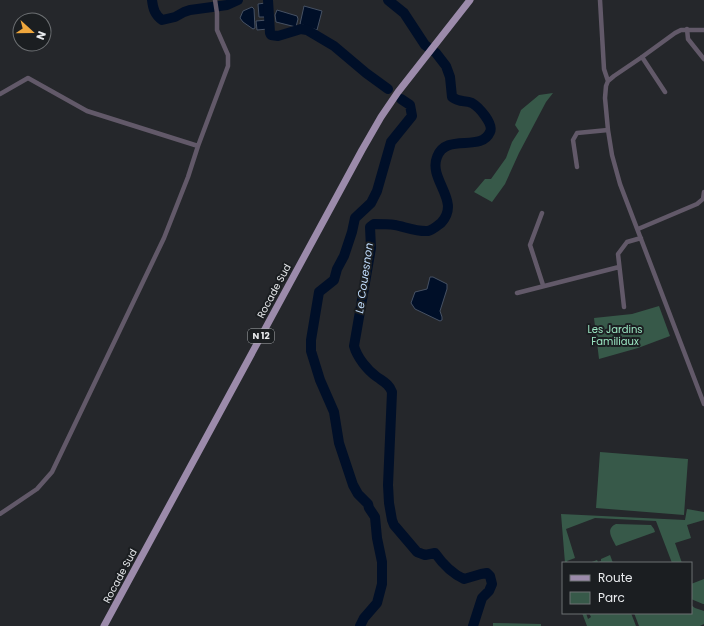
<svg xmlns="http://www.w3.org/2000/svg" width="704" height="626" viewBox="0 0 704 626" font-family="Poppins,sans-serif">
<rect width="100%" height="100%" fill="#25272b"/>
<path fill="#375949" d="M 553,93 L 546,102 L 519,153 L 505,184 L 492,202 L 474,192 L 485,179 L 491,179 L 506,158 L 512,142 L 519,131 L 515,125 L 521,110 L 539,95 Z
M 659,306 L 670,336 L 638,348 L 599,359 L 594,318 L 632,314 Z
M 600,452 L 688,459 L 684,515 L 596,508 Z
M 687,509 L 704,512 L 704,520 L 687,525 L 691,538 L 675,543 L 682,563 L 672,563 L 656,521 L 595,518 L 566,529 L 575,558 L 567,561 L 568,563 L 565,563 L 561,514 L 685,520 Z
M 616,524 L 651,525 L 654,529 L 655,532 L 616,546 C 612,538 605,529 616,524 Z
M 610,555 L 613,563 L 589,563 L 597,560 L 598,562 L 601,561 L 601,559 Z
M 704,579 L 704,604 L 703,604 L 691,599 L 691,584 Z
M 691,605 L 695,608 L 704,611 L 704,624 L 700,626 L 639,626 L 634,613 L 691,613 Z
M 582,613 L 586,613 L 588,619 L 591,617 L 589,613 L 631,613 L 636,626 L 587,626 Z
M 493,623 L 541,624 L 541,626 L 493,626 Z"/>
<path fill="#000f28" stroke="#465163" d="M 265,3 L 266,17 L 259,17 L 258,4 Z
M 304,6 L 322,11 L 317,30 L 300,24 Z
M 252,7 L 254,9 L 255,28 L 253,29 L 243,22 L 240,18 L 243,11 Z
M 277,10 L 297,16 L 298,19 L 296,27 L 276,22 L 275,15 Z
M 267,20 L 268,29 L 257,30 L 256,21 Z
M 430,277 L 433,277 L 447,284 L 447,289 L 440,311 L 442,317 L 442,320 L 440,321 L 415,309 L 411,303 L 415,292 L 427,289 Z"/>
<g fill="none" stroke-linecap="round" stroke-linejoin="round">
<path stroke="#000f28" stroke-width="10" d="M 152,0 C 153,9 155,15 162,20 L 175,17 L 184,12 L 190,10 L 227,5 L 238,0
M 268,0 L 270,33 L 271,35 L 278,36 L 301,29 L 307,30 L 334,46 L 366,73 L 388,89
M 388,0 L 404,13 L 425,45 L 436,53 L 446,66 L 450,77 L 452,97 C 460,103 464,100 472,103 C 479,107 494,124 490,132 C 481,153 446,132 437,157 C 428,180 462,201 441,223 C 437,226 433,230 428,231 C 418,232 405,227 395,225 C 388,224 381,224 374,224 L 370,227 L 371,248 L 354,346 C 357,357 367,370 377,377 C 384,382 389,384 392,392 L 388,485 L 389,503 L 392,520 L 394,525 L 417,552 L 425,555 L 435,553 C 442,563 453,574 464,579 L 481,574 L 487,573 L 490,576 L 492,584 L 489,591 L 482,598 L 473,626
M 360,626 L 364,618 L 377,603 L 382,584 L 382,562 L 377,538 L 375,517 L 369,508 L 368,504 L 358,494 L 353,485 L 339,443 L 334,412 L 320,380 L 311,351 L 311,340 L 319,292 L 334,280 L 337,269 L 344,256 L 352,232 L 355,218 L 371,203 L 377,191 L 391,142 L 412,116 L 410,105 L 401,99"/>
<path stroke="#625969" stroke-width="4.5" d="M 600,0 L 604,69 L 608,81
M 687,29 L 688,39 L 704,59
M 704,30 L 681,30 L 675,33 L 642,57 L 614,76 L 608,81 L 606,86 L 605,98 L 608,130 L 612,155 L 620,184 L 704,404
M 642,57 L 665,92
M 0,94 L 28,78 L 87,111 L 198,146
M 577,167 L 573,140 L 577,133 L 608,130
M 542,213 L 530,245 L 543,285
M 638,229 L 697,204 L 703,199 L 704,192
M 517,293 L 619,267
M 624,307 L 618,254 L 627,242 L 641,238
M 0,514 L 37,489 L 52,472 L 164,238 L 188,177 L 198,146 L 228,66 L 228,55 L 217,30 L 217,13 L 215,0"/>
<path stroke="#9c8bab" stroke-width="7" d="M 104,626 L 362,150 L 381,117 L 398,92 L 470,0"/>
</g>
<g text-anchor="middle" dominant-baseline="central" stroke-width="4" stroke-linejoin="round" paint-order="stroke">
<rect fill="#1b1e21" stroke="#abaeb0" stroke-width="1" x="248" y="329" width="26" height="14" rx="3"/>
<g font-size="9" font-weight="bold" fill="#e9ebee">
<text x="261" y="336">N 12</text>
</g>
<g font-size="10" fill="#e9ebee" stroke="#1b1e21">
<text transform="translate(274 291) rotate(-62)">Rocade Sud</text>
<text transform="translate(120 576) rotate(-62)">Rocade Sud</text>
</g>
<g font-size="10" fill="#9be6c2" stroke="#1b1e21">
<text x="615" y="329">Les Jardins<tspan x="615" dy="12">Familiaux</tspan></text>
</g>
<g font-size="11" font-style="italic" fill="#c1ddfe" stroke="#1b1e21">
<text transform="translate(364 278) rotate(-82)">Le Couesnon</text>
</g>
</g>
<rect x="562" y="562" width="130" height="52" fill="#1b1e21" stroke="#6d7073"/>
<rect x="570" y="575" width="20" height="6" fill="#9c8bab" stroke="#6d7073"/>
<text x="598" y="582" font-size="12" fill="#e9ebee">Route</text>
<rect x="570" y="592" width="20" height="12" fill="#375949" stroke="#6d7073"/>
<text x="598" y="602" font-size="12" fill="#e9ebee">Parc</text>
<g transform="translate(32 32) rotate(111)"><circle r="19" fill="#1b1e21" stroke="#6d7073"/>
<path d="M0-3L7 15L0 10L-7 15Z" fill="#efa73d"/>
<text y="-6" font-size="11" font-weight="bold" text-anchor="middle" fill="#e9ebee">N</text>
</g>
</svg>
